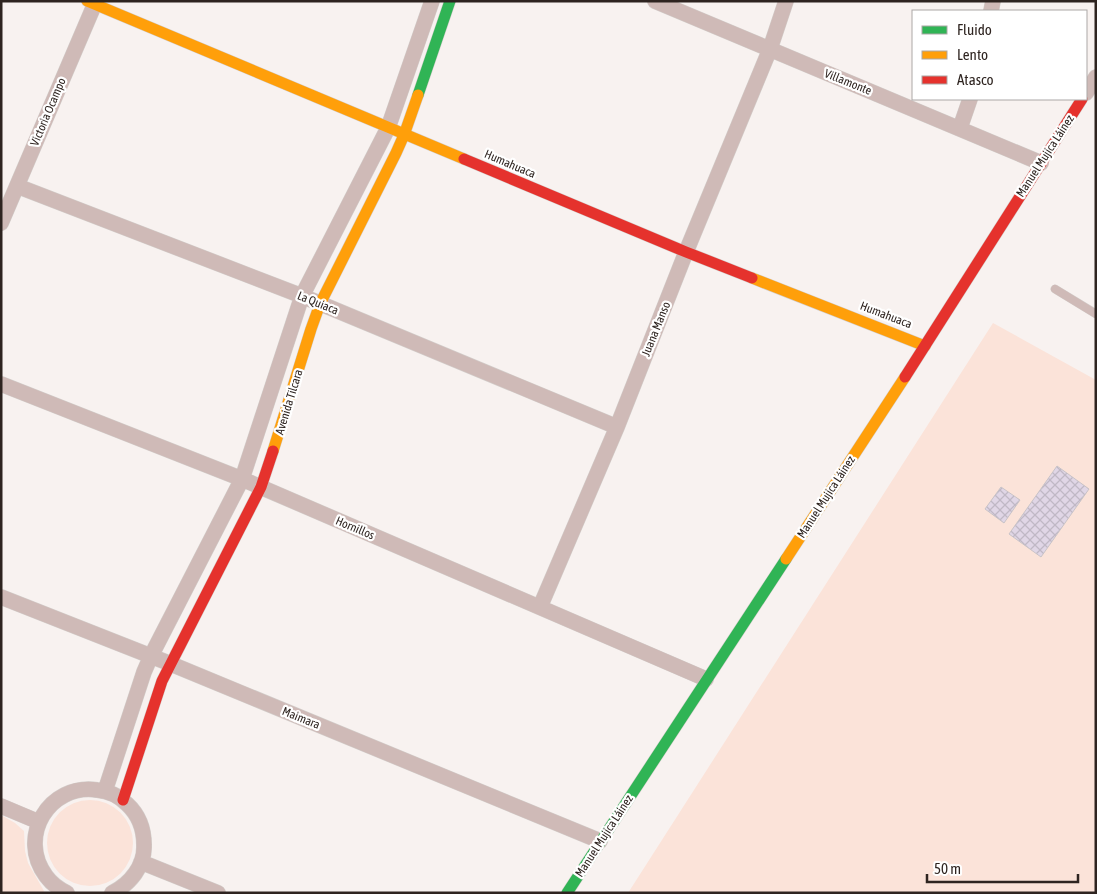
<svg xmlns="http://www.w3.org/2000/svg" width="1097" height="894" viewBox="0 0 1097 894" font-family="'Asap Condensed',sans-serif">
<defs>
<pattern id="building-cross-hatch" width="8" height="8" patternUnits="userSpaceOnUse" patternTransform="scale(1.25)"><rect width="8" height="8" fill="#e0d6e6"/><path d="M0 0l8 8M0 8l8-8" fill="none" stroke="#c0b8c5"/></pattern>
</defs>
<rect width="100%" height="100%" fill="#f8f2f0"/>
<path fill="#fbe3d9" d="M 993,323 L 1096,380 L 1096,893 L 628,893 Z
M47 843a43 43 0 1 1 86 0a43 43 0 1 1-86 0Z
M 1,815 L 15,823 L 24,831 L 25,851 L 28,863 L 44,891 L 43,893 L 1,893 Z"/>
<path fill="url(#building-cross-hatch)" stroke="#c8c3c7" d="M 1057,466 L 1089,489 L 1041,557 L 1009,534 Z
M 1001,487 L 1020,500 L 1004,523 L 985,509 Z"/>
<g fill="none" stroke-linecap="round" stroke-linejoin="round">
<g stroke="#d3cecb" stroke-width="9">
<path id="lane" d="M 1055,289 L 1096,314"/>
</g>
<g stroke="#d3cecb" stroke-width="16">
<path id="street" d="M 655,1 L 1041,163
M 991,11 L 993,1
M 1086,93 L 1096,77
M 960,128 L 970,99
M 17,186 L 302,296 L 617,427
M 1,223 L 96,1
M 1,384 L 242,479 L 706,679
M 1,597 L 171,664 L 600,841
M 540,607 L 617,427 L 686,252 L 770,49 L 786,1
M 105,791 L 144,672 L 151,656 L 242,479 L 302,296 L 388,128 L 432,1
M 1,806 L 39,822
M 141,862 L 218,893
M 67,893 C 59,889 51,883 46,876 C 17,837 49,783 97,790 C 109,791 119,796 127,804 C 139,815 144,829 144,845 C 145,866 130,884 112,893"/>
</g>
<g stroke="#d3cecb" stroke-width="12">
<path id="fast" d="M 418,95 L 450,1
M 567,893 L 786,559"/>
</g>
<g stroke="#d3cecb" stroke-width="12">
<path id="slow" d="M 87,1 L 464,159
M 752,278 L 925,346
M 273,451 L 311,329 L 320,304 L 396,153 L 404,135 L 418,95
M 786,559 L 905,377"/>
</g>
<g stroke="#d3cecb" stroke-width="12">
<path id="jam" d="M 464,159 L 686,252 L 752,278
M 905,377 L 1082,99
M 123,800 L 162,681 L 261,487 L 273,451"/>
</g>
<use href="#lane" stroke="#cfbab7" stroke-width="8"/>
<use href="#street" stroke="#cfbab7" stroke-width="15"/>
<use href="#fast" stroke="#30b455" stroke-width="11"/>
<use href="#slow" stroke="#ff9f0a" stroke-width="11"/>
<use href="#jam" stroke="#e5322d" stroke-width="11"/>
</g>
<g text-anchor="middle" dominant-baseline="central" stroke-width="4.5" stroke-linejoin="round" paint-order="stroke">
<g font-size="12" fill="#2e2420" stroke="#fff">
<text transform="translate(848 82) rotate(22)">Villamonte</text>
<text transform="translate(48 112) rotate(-67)">Victoria Ocampo</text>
<text transform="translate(1045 156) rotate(-57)">Manuel Mujica Láinez</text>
<text transform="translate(510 164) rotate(23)">Humahuaca</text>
<text transform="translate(318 303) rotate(22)">La Quiaca</text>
<text transform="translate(886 315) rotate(21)">Humahuaca</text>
<text transform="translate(656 329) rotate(-68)">Juana Manso</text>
<text transform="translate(289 402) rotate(-73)">Avenida Tilcara</text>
<text transform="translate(826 497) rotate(-57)">Manuel Mujica Láinez</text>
<text transform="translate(355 528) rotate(23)">Hornillos</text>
<text transform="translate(301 718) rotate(22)">Maimara</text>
<text transform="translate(604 836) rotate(-57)">Manuel Mujica Láinez</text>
</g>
</g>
<rect width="1097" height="894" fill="none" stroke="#2e2420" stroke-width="5"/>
<rect x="912" y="10" width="175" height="90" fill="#ffffff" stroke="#aba7a6"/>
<rect x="922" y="26" width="25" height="8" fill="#30b455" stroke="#aba7a6"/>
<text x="957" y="35" font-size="15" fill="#2e2420">Fluido</text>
<rect x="922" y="51" width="25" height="8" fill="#ff9f0a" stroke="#aba7a6"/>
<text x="957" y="60" font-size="15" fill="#2e2420">Lento</text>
<rect x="922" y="76" width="25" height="8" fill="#e5322d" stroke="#aba7a6"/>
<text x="957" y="85" font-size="15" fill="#2e2420">Atasco</text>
<path d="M927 874v8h151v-8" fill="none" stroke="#2e2420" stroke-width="2.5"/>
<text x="934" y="874" font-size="15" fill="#2e2420" stroke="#ffffff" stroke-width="4" paint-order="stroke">50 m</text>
</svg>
